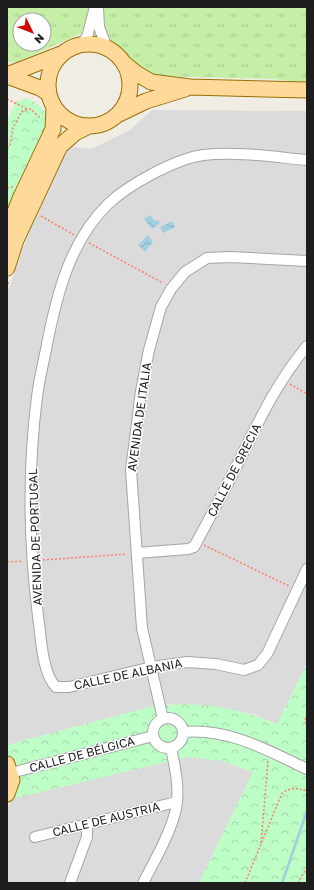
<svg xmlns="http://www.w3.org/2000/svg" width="314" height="890" viewBox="0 0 314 890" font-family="'Golos Text',sans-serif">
<defs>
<pattern id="grass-tufts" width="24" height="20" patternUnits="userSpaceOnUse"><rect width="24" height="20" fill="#c5eea6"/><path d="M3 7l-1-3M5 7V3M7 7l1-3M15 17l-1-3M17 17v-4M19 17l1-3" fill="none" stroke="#a9cc8e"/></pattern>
<pattern id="park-crowns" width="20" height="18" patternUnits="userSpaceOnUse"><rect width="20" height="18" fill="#bdfdc6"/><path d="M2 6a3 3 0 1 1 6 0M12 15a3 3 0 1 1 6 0" fill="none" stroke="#a2d8aa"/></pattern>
<pattern id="water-waves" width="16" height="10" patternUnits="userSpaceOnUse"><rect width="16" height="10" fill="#a1cfe1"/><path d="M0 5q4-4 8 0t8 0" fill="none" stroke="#8ab1c1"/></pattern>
</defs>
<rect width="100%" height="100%" fill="#f0ede4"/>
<path fill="#dcdbdb" d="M 152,110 L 307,111 L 307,664 L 277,724 L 253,714 L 169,704 L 150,707 L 7,745 L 7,294 L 37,209 L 68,146 L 91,149 L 130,130 Z
M 187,757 L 223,761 L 253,772 L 199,883 L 7,883 L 7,807 L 11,802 L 7,780 L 7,764 L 16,797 Z"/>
<path fill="url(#grass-tufts)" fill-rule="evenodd" d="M 7,7 L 307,7 L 307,83 L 274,79 L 153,76 L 87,31 L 17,62 L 7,62 ZM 20,20 L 44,20 L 44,44 L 20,44 Z"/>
<path fill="url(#park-crowns)" d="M 26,98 C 34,102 44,106 46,116 C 48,137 24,170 16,188 C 13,196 10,204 7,212 L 7,121 L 16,102 Z
M 307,664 L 307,883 L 199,883 L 253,772 L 223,761 L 187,757 L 16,798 L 7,764 L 7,745 L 150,707 C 196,700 234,706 277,724 Z"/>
<path fill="url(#water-waves)" d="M 150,215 L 155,221 L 158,220 L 160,223 L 152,229 L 144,219 Z
M 172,221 L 175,227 L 163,233 L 160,227 Z
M 148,235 L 153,242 L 145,252 L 138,245 Z"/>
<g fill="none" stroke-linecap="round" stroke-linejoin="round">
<path stroke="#a1cfe1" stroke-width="2.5" d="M 282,883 L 307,811"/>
<g stroke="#a5a5a5" stroke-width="12">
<path id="street" d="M 98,7 L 99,27 L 107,48
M 80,45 L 87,37 L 95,7
M 307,160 C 274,157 235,151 203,155 C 175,159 128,185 108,204 C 70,241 57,294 47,344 C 44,361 39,379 37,397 C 28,467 29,545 38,616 C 41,636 42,674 56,687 L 69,687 L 152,667 L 187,662 L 216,664 L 244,670 L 258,665 L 267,654 L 307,569
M 137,553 L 188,549 L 194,547 C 207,523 220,499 232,475 C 256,428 273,387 307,346
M153 733a15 15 0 1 1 30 0a15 15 0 1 1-30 0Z
M 163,719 L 142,628 L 131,470 L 141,391 L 149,350 L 161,307 L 171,289 L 185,272 L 207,258 L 230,257 L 307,261
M 183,732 C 229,728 267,750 307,769
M 11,773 L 153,736
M 35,837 L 176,802
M 70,883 L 87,837 L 87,824
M 143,883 C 154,862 171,832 176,809 C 180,789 175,767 171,748"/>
</g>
<g stroke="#996f00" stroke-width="17">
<path id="primary" d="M48 85a41 41 0 1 1 82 0a41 41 0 1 1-82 0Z
M 125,64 L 136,73 L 151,82 L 190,87 L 307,90
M 7,75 L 61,54
M 7,76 L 40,88 L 49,94
M 119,114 L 146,101 L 185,89
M 7,232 L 20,199 L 53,129 L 54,107
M 7,268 L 16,240 L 60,146 L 75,133 L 89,126
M 7,764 L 12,780 L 7,794"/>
</g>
<path stroke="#ff7e66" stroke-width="1.5" stroke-dasharray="2 2" stroke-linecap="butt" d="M 7,99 L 27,109
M 7,148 L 10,145 L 13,128 L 22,111 L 31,109 L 41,119
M 7,188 L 13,187
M 41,216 L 74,235
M 89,243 L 163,283
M 7,288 L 9,280
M 290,384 L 307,394
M 204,545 L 289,586
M 43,560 L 127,554
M 7,562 L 23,561
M 307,714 L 305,720 L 307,727
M 261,843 L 268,761
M 245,883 L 282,793 C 292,787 296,788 307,791
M 298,883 L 307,867"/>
<use href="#street" stroke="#fff" stroke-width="10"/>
<use href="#primary" stroke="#ffd99a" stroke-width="15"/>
</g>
<g text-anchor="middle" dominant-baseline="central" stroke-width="3" stroke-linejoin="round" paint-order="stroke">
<g font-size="12" fill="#1e1e1e" stroke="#fff">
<text transform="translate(139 417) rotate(-82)">AVENIDA DE ITALIA</text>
<text transform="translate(234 470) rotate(-63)">CALLE DE GRECIA</text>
<text transform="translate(35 537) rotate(-92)">AVENIDA DE PORTUGAL</text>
<text transform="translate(128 674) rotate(-12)">CALLE DE ALBANIA</text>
<text transform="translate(82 754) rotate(-15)">CALLE DE BÉLGICA</text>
<text transform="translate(106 819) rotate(-14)">CALLE DE AUSTRIA</text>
</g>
</g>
<rect width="314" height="890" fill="none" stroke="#1e1e1e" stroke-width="16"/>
<g transform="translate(32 32) rotate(133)"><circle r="19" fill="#ffffff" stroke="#a5a5a5"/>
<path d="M0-3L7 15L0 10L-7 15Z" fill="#cd0c00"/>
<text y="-6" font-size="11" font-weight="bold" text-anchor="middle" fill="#1e1e1e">N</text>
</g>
</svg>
